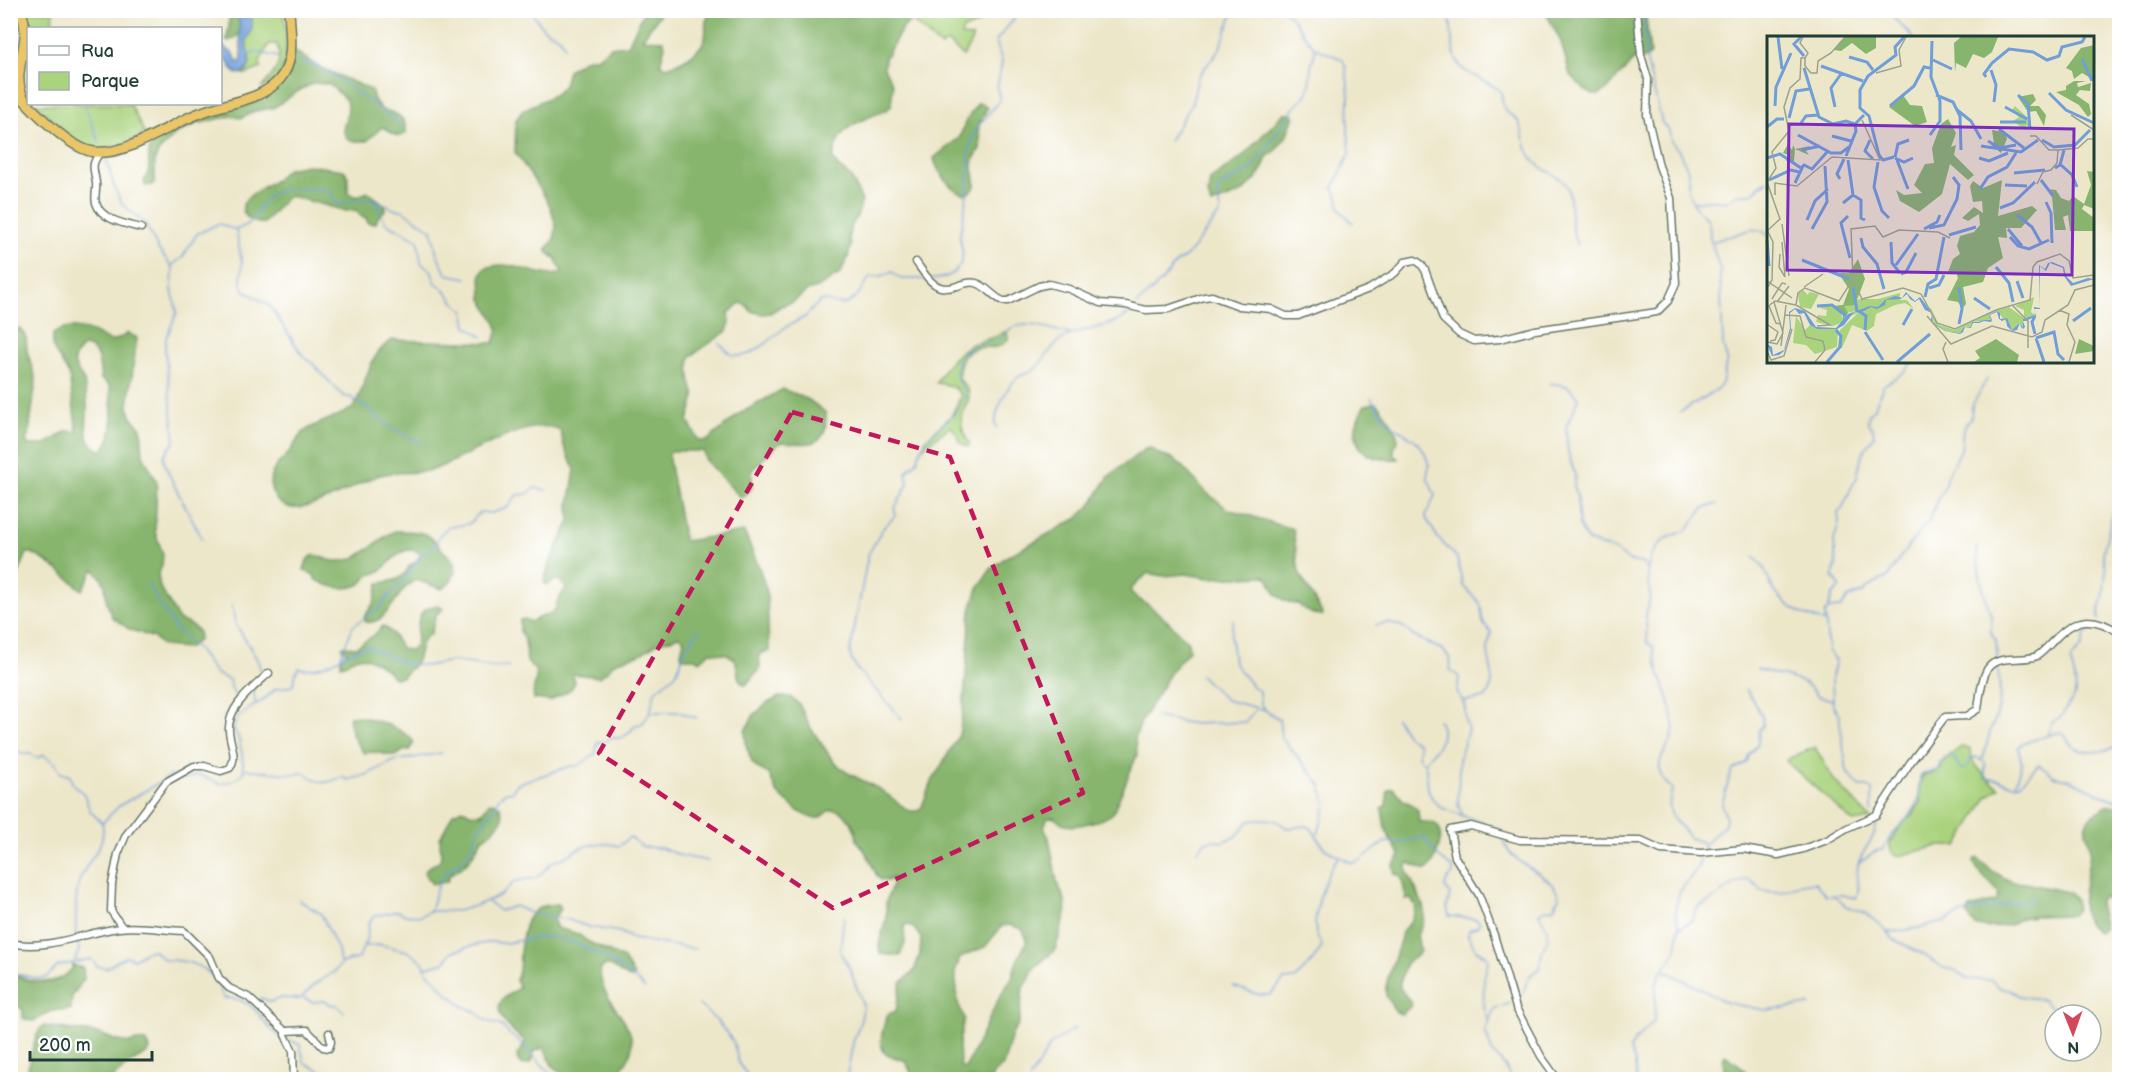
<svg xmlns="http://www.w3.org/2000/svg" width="2130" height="1090" viewBox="0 0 2130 1090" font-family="'Balsamiq Sans',sans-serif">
<rect width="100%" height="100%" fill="#fff"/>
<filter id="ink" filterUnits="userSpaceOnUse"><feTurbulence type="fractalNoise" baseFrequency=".0167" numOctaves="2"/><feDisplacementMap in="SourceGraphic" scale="12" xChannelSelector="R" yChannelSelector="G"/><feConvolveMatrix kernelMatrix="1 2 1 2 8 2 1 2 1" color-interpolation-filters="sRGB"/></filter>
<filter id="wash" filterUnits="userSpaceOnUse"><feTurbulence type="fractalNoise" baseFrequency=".008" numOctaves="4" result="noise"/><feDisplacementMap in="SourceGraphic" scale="24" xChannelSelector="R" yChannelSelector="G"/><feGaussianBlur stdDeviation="1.35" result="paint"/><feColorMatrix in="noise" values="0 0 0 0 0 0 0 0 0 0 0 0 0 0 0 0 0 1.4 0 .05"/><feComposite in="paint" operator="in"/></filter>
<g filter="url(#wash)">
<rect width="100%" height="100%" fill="#ede7ca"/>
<path fill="#aad37e" stroke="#648859" stroke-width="1.5" d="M 920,10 L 979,11 L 982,18 C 979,26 970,28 963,29 L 961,36 L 972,37 L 972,40 L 963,56 L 947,42 L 941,47 L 911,20 Z
M 25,11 L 53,11 L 52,28 L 32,28 Z
M 251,11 L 281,11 C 288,21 287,57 282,69 C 278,78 269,83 261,89 C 272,73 284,69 277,44 L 269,44 L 260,62 L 261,68 L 246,74 L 241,74 L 247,71 L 250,62 L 246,40 C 254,30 252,22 251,11 Z
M 36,104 L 130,104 L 145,134 L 127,143 L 96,151 L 73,139 Z
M 1004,332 L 1007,332 L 1008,339 C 1006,341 1004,344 1001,345 C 994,349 984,346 977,348 C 962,351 958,366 959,379 C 962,383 966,385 968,390 C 974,408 949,411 970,444 L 968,447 L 959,442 L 957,434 L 951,426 L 922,448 L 926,439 L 951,416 L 961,396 C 957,386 946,384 936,383 C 945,365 961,346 982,341 C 991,338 996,338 1004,332 Z
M 1815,747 L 1834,780 L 1871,819 L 1853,822 L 1786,761 L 1792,757 Z
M 1961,747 L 1970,749 C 1973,767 1986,777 1999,788 L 1987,797 L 1958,846 L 1939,846 L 1902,855 L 1897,856 L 1892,853 L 1889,843 L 1902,823 L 1912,816 L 1920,803 L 1919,786 L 1922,776 L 1940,770 L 1945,759 Z"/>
<path fill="#87b56d" stroke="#537950" stroke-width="1.5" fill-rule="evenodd" d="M 228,11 L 238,11 L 241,32 C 237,37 233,41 226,41 C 229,27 230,26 228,11 Z
M 864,11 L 881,14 L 897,11 L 920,11 L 902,29 L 885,58 L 884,68 L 893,85 L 891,106 L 886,110 C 859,122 837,125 833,159 L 839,168 L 851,177 L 862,201 L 858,214 L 850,229 L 849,237 L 851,246 L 848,257 L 840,274 L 817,288 L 807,291 L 793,302 L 781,306 L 770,313 L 763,314 L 751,311 L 746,305 L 740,303 L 729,313 L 730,323 L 727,331 L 690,357 C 688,372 690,383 695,396 L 688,421 L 699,441 L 707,441 L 739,414 L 783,389 L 809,400 L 826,413 C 826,420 826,427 824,433 C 818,448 795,443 782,442 L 778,444 L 752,470 C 750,485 758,486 741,498 L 706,461 L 703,451 L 672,451 L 669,454 L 669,460 L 684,541 L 744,532 L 759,567 L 767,592 L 769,651 L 759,654 L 760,668 L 746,685 C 734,679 740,671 735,660 L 727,654 L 710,652 L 700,661 L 695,658 L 682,658 L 681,653 L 684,640 L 678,636 C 672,639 667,640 660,642 C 652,645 646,652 638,655 C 629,657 620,660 611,665 L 610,669 L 599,677 L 573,674 C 573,677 574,680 574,683 C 573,693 557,694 551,701 L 534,699 C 531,689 538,681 536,671 L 527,662 L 525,641 L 520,631 L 520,620 L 524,619 L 531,622 C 539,616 546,617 555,610 L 557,602 L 566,588 L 559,580 L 555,580 L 548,585 L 544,583 L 549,564 L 570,521 L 569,505 L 575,470 L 563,444 L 561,431 C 536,412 461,460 435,469 C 418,475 398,470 380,475 C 360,481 343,495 323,501 C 312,505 303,509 292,508 C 274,506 265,484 274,470 C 277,463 284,458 289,453 C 294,446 298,436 305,431 C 320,421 339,417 354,407 C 366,384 369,352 393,340 L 494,343 L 498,329 L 495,321 L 482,299 L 481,274 L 485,268 C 515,257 537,281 563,273 C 559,268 558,263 555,258 C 552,255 548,255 546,250 L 554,240 L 556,226 L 551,208 L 542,192 L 515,152 L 516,120 L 523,110 L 556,94 L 564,85 L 568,70 L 587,58 L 597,58 L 610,47 L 628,45 L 644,11 L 662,11 L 642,39 L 663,40 L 665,46 L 660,64 L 666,67 C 679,64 701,53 705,38 C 708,24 701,26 712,11 Z
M 1545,11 L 1647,11 L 1646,18 L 1650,53 L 1648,57 L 1642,60 L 1636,57 L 1607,90 L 1598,95 L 1593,95 L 1585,90 L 1570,75 L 1561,42 Z
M 292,49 L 317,66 L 371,90 L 374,100 L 382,110 C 396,112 407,117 406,133 C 397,141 391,131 382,127 L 367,141 L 353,141 L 347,139 L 343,129 L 348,110 L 346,100 L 329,84 L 314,83 L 300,90 L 273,108 L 255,111 L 241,118 L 231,116 L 196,124 L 177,133 L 159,151 L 155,160 L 155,181 L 152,185 L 145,186 L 144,181 C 151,172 148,162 149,151 C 150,146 153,141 155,137 L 205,114 L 272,92 Z
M 978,103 L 983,104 L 987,108 C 985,114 980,119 979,125 C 977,133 982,140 980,148 C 978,154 973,157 973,165 C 972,172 978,181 974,188 C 962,208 935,170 934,158 L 960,137 L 966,120 Z
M 1284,113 L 1290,113 L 1294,116 L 1286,137 L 1275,151 L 1267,157 L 1263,168 L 1255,180 L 1241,193 L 1211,205 L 1208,194 L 1210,180 L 1242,157 Z
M 307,165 L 344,170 L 348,176 L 348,193 L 356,197 L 368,192 L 385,205 L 386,209 L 378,217 L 376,223 L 368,223 L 366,218 L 362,217 L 355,210 L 346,211 L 291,196 L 286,198 L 264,223 C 258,224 252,222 247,217 C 231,201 264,187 274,181 C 279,178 283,171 288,169 C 294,167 301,167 307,165 Z
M 19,328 L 26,336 L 27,351 L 36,380 L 29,433 L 26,440 L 28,445 L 44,445 L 67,431 L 77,432 L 69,375 L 53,348 L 53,334 C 66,325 85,327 98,335 C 102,337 106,340 111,341 C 117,341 123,336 128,333 L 137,338 L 128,407 L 132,418 L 141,428 L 143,455 L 157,482 L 155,532 L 163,554 L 162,566 L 158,574 L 160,587 L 179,620 L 191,625 L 198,631 L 199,640 L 188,648 L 163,646 L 154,638 L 129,629 L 112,617 L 107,603 L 105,586 L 102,579 L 94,569 L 82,590 C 66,576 51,563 32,553 L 27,553 L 17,578 L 11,585 L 10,330 ZM 84,346 C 100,348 99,366 101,379 L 110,386 C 110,406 119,436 101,451 C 80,440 88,423 87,405 C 87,398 85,389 84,382 C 83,377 75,371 74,361 C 74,354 80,350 84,346 Z
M 1376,403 C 1385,412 1396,427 1398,440 C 1394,448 1391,452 1398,459 C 1358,462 1345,438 1365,405 Z
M 1151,448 L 1161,455 L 1172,458 L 1180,464 L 1207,493 L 1228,509 L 1293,529 L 1299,572 L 1323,615 C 1312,616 1306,611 1298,604 C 1289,604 1276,597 1273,589 C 1270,583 1271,580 1265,576 L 1209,578 L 1186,574 L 1163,576 L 1148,573 L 1130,590 C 1133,598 1145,602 1152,608 C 1165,618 1177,630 1188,642 L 1189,650 L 1172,670 L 1141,722 L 1135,739 L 1137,755 L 1113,813 C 1106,820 1075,828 1066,825 C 1061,824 1057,819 1053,817 L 1047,818 L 1044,828 L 1049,838 L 1057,882 L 1065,900 L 1066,914 L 1055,950 L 1033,969 L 1029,980 L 1023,987 L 1019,1023 L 1012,1034 L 1003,1066 L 994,1073 L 991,1079 L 911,1079 L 911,1073 L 906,1061 C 900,1058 893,1058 887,1055 C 876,1047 884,1024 888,1014 L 896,1011 L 901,983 L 914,971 L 920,954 L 921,938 L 913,927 L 906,924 L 904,927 L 905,943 L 900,956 L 880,954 L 879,945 L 886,918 L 886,902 L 892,885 L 892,878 L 887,881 L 881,880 L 876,874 L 868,856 L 857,840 L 856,833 L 851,822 L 842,812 L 834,810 L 828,811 L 820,818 L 812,818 L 798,811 L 777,793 L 769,774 L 757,768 L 752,762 L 746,745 L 745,731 L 753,716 L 767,703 L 779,697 L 790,697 L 799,704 L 810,727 L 834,762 L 848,773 L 881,790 L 909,811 L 917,811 L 921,809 L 930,785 L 959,735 L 963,711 L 971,610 L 978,588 L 991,569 L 1006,557 L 1076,519 L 1091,505 L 1109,476 L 1145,449 ZM 1010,925 L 1022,929 L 1026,937 L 1026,943 L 1017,961 L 1012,978 L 999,998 L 968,1063 L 965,1068 L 962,1068 L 960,1064 L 959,1044 L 964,1018 L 958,1003 L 955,971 L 960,958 L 965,955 L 985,947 L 1002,926 Z
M 395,531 C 403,531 420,531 427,535 C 435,540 437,543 443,551 C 445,554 448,554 450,557 C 460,567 453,583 442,589 L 416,580 C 395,589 390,625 366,622 L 364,617 L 374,603 L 379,583 C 394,581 403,581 410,565 L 418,561 L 420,554 L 417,551 C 399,545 392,564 378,572 C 376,574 372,574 369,575 C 365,578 363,583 359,585 C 345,591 327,587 315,579 L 314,575 L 304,570 L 307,560 L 314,555 C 321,556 328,561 336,561 C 360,563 374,541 395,531 Z
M 438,605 L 443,609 L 436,615 L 431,634 C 417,640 422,651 416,662 C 412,668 406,672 402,677 L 394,678 C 388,669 370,656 359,657 C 352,657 348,664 341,665 L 341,658 L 347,652 L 342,648 L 343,646 L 356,647 L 374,635 L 383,626 L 392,633 L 402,649 L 411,650 L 416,645 C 419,625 413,609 438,605 Z
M 350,716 C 366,715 407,729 414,743 L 409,750 L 405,750 L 395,756 L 374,752 L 364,753 C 357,744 346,728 350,716 Z
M 1393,788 L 1404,801 L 1411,804 L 1418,810 L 1419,822 C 1441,820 1444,830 1438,849 C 1435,857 1434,865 1426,870 L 1409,863 L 1407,865 L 1407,871 C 1416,893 1434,911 1417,935 L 1420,950 L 1418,955 L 1406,963 L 1400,981 L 1400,988 L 1412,1005 L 1402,1014 C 1393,1012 1394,1010 1390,1002 C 1387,995 1387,1002 1386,994 C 1383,983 1401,946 1402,931 C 1410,924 1414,918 1416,907 L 1411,899 L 1405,900 L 1406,897 L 1401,876 L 1395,874 L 1393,866 L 1400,856 L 1399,852 C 1389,841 1383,823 1382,808 L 1386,805 L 1388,790 Z
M 493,802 L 500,806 L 503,818 L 493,831 L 482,839 L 470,859 L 461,868 L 450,874 L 447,882 L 432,884 L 424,873 L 428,867 L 439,862 L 441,857 L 440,838 L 453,813 L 463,809 L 472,814 L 482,813 L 489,803 Z
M 2106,806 L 2119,806 L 2119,928 C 2115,916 2116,902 2103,896 L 2099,900 L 2100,910 L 2105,927 L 2099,933 C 2068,917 2090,875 2090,849 C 2090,841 2084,833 2086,825 C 2087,817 2099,811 2106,806 Z
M 1977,858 L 1992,871 L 2012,882 L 2025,883 L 2068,892 C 2075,897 2076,901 2077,909 L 2072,915 L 2033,916 L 2021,918 L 2010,925 L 1986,928 L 1975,925 L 1967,915 L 1970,908 L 1997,901 L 1999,893 C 1992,883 1975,872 1974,860 Z
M 559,904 L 561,909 L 553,919 L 557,928 L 578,934 L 587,941 L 624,959 L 634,976 L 632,978 C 621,977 616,965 605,965 L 600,970 C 599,1010 660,1032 616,1074 C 596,1080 566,1082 552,1065 C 548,1059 549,1053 543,1048 L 535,1051 L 530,1063 L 522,1065 L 518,1061 L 517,1055 L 524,1046 L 524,1040 C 513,1032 489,1012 504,998 C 509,993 515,992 519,987 L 516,980 C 521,970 519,964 520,953 C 523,925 527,904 559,904 Z
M 72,965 L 83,968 L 84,979 L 72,996 L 71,1009 C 64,1011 57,1009 50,1012 C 40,1016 34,1026 23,1018 L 23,1010 L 11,1001 L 11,973 C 31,983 55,988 72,969 Z
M 43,1026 L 101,1034 L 114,1040 L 129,1043 L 137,1041 L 147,1042 L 150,1049 L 148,1053 L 130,1063 L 112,1079 L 26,1079 C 28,1068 34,1032 43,1026 Z
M 1725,1055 L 1738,1064 L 1753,1079 L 1725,1079 L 1723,1060 Z"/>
<path fill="#6f9ed8" stroke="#476e86" stroke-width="1.5" d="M 238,11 L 251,11 C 252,23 254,30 246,40 C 248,54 256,72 237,74 C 229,69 228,59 221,53 L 220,44 L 234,54 L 237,62 L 242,61 Z"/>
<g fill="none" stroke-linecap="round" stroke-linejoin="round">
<path stroke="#6f9ed8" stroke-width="1.5" d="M 530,10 L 544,29 L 560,38 L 565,47
M 1284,10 L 1294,20 L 1303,34 L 1315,48 L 1342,59 L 1346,67 L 1349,95 L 1348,131 L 1350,153 L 1333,188 L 1338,197 L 1340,210 L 1353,223
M 1450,10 C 1451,27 1450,63 1467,72 C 1478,78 1490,83 1500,91 C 1504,98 1500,106 1507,112 C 1512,117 1517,116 1520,125 C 1524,138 1525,152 1536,163 C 1545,173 1563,175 1568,189 C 1571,198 1570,208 1571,217 C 1571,227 1574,236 1577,245
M 1642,10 L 1645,25 L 1646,58 L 1662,123 L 1669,131 L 1671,141 L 1679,151 L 1688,170 L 1688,190 L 1695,207 L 1709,221 L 1710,237 L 1720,270 L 1723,345 L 1727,359 L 1722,384 L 1713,392 L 1679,413
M 1886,10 L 1914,38
M 247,55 L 257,52 L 278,57
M 298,61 L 317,66 L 337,78 L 403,126
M 84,104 L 99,142
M 1169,141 L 1192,103 L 1198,77 L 1220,48 L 1234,10
M 106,159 L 115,189 L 122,204 L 146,225 L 158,249 L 173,268 L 172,290 L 177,312 L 166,339 L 165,349 L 175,441 C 172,446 166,451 164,456 C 161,467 196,523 202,539
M 375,201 L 385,222 L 418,240 L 421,263 L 431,270 L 435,282 L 446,291 L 455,303 L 464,310 L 467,326 L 483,337
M 1694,202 L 1708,200 L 1726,202 L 1738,194 L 1753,194 L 1758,187 L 1768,181
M 236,230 L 242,263 L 241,283 L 245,291 L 270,306 L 303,356 L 313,364 L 343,396 L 352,398 L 366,407 L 390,427 L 420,442
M 1713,242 C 1718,239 1721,239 1727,237 C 1743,234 1753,223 1768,235
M 171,266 L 182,258 L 197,234 L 218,224 C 224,224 230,230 236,229 C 252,228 258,205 269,196 C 279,188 311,188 324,189 L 328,191 L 338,204 L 370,199 L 388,205 L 393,209 L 402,210 L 432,230 L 436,251 L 446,274 L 467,278
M 932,279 C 949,280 966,268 962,248 C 961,243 959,239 960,234 C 963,218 967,201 968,184 C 970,169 967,156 971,142 C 976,124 989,115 1000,100 L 997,88 L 1002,62 L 996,41 L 1014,19 L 1017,10
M 1137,304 L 1161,282 L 1176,263 L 1187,256 L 1220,213 L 1218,194 L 1220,186 L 1251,170 L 1294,108 L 1307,94 L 1310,85 L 1311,66 L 1316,49
M 719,343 L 732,355 L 741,356 L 749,354 L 764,345 L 784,328 L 805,317 L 820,301 C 828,300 831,303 838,304 C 855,307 862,287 870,277 L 881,276 L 892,272 L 901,279 L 924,279
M 1549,383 L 1567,386 L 1579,398 L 1566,427 L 1568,452 L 1575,475 L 1574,486 L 1577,497 L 1579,526 L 1588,541 L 1616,551 L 1629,561 L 1642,563 L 1647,570
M 1371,398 L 1386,421 L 1416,441 L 1425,453 L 1429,466 L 1427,477 L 1435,495 L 1426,515 L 1426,518 L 1438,538 L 1457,558 L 1463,586 L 1480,603 L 1483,623 L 1491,632 C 1491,639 1487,644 1488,651 C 1489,670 1499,679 1485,698 L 1464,701
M 996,428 C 993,415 1006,387 1017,378 C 1023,373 1031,373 1037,367 C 1048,355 1054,341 1070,335 C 1088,328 1121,326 1133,309
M 1977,547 L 1980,578 L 1991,616 L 1991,633 L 1996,641 L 1997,658
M 1754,557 C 1756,560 1759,561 1761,564 C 1768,572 1769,585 1776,593 C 1789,609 1805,616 1824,622
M 148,584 L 159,604 L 176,629 L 198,650 L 215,673 L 229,680 L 234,695 L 239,701
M 232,604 L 235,623 L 257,659 L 263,676
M 1829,609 L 1841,608 L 1849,597 L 1863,593 L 1867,588 L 1888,577 L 1899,559 L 1923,527 L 1929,522 L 1937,500 L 1944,489 L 1946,478 L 1961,450 L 1963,428 L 1971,417 L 1972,406 L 1987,379
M 1233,620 L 1231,638 L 1234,663 L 1252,686 L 1259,691 L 1260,703 L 1264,709
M 2099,620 L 2099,609 L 2103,600 L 2106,569 L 2103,553 L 2113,511
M 1376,625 L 1387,623 L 1402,626 L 1413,636 L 1443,650 L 1449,657 L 1450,670 L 1459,677 L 1457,693 C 1471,709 1461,714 1468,729 L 1459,760 L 1458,804 L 1462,814
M 340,658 L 353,626 L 380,607 L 390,594 L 403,582 L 420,555 L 437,544 L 438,537 L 448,527 L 469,524 L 480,512 L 491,513 L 507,508 L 517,495 L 527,494 L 535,488 L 546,490
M 1757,669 C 1774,674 1790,677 1805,683 C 1811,686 1813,693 1818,696 C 1822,698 1828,698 1832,700
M 1200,675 L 1226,700 L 1265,710 L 1279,719 L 1281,737 L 1321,785 L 1326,805 L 1318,834
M 254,690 L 255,703
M 651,712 L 679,712 L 697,718
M 1156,717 L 1194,724 L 1245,722 L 1256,709
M 1396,718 L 1408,737 L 1419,744 L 1418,757 L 1425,764 C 1430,784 1422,793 1442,808 L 1496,828 L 1500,832
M 902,719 L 857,669 L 851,659 L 850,652 L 868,555 L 883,528 L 895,516 L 895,508 L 908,484 L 906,472 L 917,461 L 921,449 L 927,439 L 955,413 L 965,397 L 965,391 C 949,371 954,353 979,345 C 985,343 992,343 998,341 C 1010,335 1002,327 1025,325 C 1041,324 1055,331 1071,334
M 2049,734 L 2051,723 L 2063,715 C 2065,708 2069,705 2073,699 C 2079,689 2073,670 2070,660 L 2082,647 L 2085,635 L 2096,626
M 10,745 L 22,754 L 31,754 L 36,758 L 44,755 L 56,764 L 61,773 L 70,776 L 73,785 L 84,794 L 90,811 L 102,823 C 108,846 86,860 79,882 C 74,899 76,918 76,935
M 1982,759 C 1987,751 1987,741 1990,732 C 1992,726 1995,720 1997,714 C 2002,698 1999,679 1997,663
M 1425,762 C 1434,750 1450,736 1438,720
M 245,769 L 288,774 L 305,773 C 323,786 323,784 343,777 L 348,780 L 366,775 L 394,761 L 442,753
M 180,777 L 185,779 L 199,775 L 220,784 L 233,781 L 243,774 C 244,765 241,746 238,737 C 237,734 234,731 234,728 C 234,712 268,701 275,689 L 292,686 C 297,681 293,673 299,668 C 325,673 343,652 367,646 L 403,663 L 426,666 L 452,661 L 492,667 L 509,666
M 2016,784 L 2022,763 L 2018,748 L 2023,743 L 2060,732 C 2067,735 2067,741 2073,746 C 2085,756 2107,751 2120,745
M 2114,800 L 2120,797
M 1872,813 L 1872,790 L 1868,787 L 1860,787 L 1847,772 L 1839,716 L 1833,705 L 1832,676 L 1836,660 L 1828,651 L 1825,613 L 1828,610 L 1832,596 L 1840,587 L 1833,576 L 1836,564 L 1834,540 L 1839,523 L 1838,513 L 1842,509 L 1852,486 L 1857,478 L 1862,454 L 1874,436 L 1873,429 L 1868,422 L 1869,414 L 1875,407 L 1883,386 L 1904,372 L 1913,362
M 102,823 L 119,806 L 172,775
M 1502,836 C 1509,869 1550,868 1559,897 L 1554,908 L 1543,910 L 1539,913 L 1547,929 L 1548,939 L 1542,952 L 1539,969 C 1520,979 1531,989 1516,1001
M 1704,845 L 1725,824 L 1726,817 L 1722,805 L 1729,779 L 1733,770 L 1747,762 L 1749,755 L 1758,743 L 1759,731 L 1763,725 L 1762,716 L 1746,689
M 1704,850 L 1702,842 L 1690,838 L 1672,817 L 1669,805 L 1672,789 C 1669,785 1665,783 1663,779 C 1651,760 1674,745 1674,727 C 1673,698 1655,673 1653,646 L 1647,643 L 1646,615 L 1650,596 L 1647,571 L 1651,556 L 1657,547 L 1665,539 L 1687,530 L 1704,508 L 1717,504
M 1198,851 L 1205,842 L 1214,840 L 1221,842 L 1237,836 L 1249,821 L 1267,819 L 1277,821 L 1287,828 L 1306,826 L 1311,828 L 1325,849 L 1352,863 L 1359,861 L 1385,842 L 1399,843 L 1424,837 L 1437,855 L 1453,869 L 1453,874 L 1447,880 L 1445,887 L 1450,894 L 1447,907 L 1449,916 L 1475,919 L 1480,922 L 1478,926 L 1469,930 L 1468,936 L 1476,950 L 1486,956 L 1488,960 C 1488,966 1485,972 1484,979 C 1484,999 1481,1002 1489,1022
M 1859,862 L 1867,858 L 1873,852 L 1884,849 L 1891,835 L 1909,817 L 1916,806 L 1919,798 L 1920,777 L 1923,774 L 1939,770 L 1939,764 L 1948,756 L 1954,757 L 1959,767 L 1963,770 L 1969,765 L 1970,759 L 1976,757 L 1985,763 L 1985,778 C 1990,779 1995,779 1999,780 C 2011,783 2016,789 2026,778 C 2030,774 2033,768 2039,765 L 2054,776 L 2071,780 L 2120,803
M 1834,896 L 1846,906 L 1865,913 L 1884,928 L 1893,939 L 1924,955 L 1943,968 L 1955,970 L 1967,979 L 1991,980 L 2000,988 L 2009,990 L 2020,996 L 2043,1000 L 2050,1007 L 2063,1012
M 299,900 L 321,914 L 338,950 L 340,963
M 488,902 L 500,911 L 515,906 L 528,912 L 569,920 L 589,927 L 620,932 L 633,939 L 695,949
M 430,910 C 441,883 432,878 462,862 L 464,857 L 471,850 L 478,829 L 497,805 L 498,798 L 506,792 L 512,792 L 516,785 L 522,782 L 571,766 L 578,766 L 595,754 L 598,742 L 605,742 L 612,737 C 622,741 629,734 635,725 L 642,724 L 650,712 L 655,691 L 676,674 L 686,648 L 700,628
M 844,917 L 840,952 L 849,967 L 863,1005 L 862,1016 L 853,1043 L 846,1080
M 1678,929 L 1691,921 L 1698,907 L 1708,902 L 1735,884 L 1746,880 L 1751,880 L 1762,891 L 1781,892 L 1801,884 L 1815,882 L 1826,896 L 1842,895 L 1856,898 C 1862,886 1855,877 1858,865 C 1862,848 1879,837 1876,818
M 1889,932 C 1906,931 1925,927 1943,922 C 1949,920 1954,916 1960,914 C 1984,908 2008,905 2033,899
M 364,946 L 381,945 L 407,951 L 423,962 L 427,972 L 440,985 L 447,994 L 454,998 L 461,1005 L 476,1012 L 485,1020 L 502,1026 L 509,1034 L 521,1043 L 557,1080
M 75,960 L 79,950 L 77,939
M 341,963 L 359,958 L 367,937 L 369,922 L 375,916 L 398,911 L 406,915 L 420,916 L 430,911 L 457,911 L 475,906 L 501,895 L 515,881 L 536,878 L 549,866 L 551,862 C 564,861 574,849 586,846 C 598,843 608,843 619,846 L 630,837 L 643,847 L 661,848 L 682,856 L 708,861
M 426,967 L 445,962 L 451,952 C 464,948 479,943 492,942 C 495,942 499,943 502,943 C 517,942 532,937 548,937 C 575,937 627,968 645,989
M 1664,970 L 1728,1003 L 1765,1010 L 1811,1005
M 10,973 L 41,979 L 47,977 L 58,966 L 91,959 L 97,966 L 106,968 L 126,956 L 134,959 L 145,952 L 153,950 L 165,960 C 182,960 201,963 213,977 C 218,982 221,992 224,998 C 261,998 257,1024 283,1038
M 1232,986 L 1260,995 L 1270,995 L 1284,980 L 1295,979 C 1305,969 1316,959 1322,946 C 1320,941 1317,937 1316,933 C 1312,915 1326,870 1339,857
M 304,998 L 312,1002 L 325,1001 L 332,1005 L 337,1005 L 344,1012
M 258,1002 L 259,999 L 262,998 L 270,1002 L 282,998 L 300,999 L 315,984 L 334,972 L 341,964
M 699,1005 L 717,1021 L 733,1041 L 739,1064 L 751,1080
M 290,1040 L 300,1045 L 304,1062 L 322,1072 L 328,1080
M 1029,1080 L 1051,1044 L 1075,1028
M 1511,1080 L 1506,1068 L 1492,1051 L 1485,1031 L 1494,1009 L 1511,1003
M 1636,1080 L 1635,1062 L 1630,1049 L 1634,1042 L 1654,1021 L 1656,985 L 1661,972 L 1672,959 L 1677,945 L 1679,926 L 1675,911 L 1679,893 L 1698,867 L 1702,856"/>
</g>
</g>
<g filter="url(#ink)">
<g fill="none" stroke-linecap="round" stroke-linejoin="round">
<g stroke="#677868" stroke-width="9">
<path id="minor" d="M 100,152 C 90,167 94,167 96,183 C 97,190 94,197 96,203 C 101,220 126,224 141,228
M 916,262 C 926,276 935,294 957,286 C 964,284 969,281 976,283 C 987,286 993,297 1003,301 L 1008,301 L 1039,286 L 1049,284 L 1069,289 L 1100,303 L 1126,305 L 1146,310 L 1168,309 L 1204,297 L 1212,296 L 1239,306 L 1271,309 L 1286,316 L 1298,316 L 1369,289 L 1395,273 L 1405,262 L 1415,260 L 1421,264 L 1425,270 L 1443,319 L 1459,334 L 1474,341 L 1500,339 L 1535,330 L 1657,312 L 1668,301 L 1676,283 L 1671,198 L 1659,166 L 1647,115 L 1648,79 L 1641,55 L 1637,10
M 122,927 L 111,911 L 112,884 L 118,854 L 126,835 L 166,782 L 194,766 L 204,766 L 221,771 L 230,768 C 238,755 230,745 229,731 C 227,707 253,688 269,673
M 10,943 C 48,951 82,933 119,928 C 139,925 163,930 184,931 L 210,957 L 219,978 L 229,988 L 248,997 L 285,1031 L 307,1030 L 323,1047 L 329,1048 L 331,1042 L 329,1033
M 285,1031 L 285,1035 L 293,1051 L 294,1080
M 1558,1080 L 1541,1056 L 1516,1008 L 1494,935 L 1479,895 L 1455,857 L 1450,830 L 1471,826 L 1520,840 L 1641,841 L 1661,850 L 1701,853 L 1743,849 L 1778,855 L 1803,849 L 1827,840 L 1847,828 L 1876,815 L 1910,763 L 1945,717 L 1967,716 L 1978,709 C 1980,696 1981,679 1988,668 C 1998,654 2022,662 2037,656 C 2043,652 2049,645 2054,640 C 2076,617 2093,615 2120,633"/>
</g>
<g stroke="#677868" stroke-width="12">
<path id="highway" d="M 20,10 C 36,44 7,69 25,101 C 40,117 72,149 94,152 C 127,156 170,124 200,113 C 226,102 259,102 279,80 C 296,61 290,34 289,10"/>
</g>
<use href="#minor" stroke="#fff" stroke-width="6"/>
<use href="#highway" stroke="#eac669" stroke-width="9"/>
</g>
</g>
<path fill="none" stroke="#c2185b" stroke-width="4.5" stroke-dasharray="12 8" stroke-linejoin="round" d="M 792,412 L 950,457 L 1083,793 L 833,908 L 599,753 Z"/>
<g transform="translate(1767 36)">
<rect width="327" height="327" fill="#ede7ca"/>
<path d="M 248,70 L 261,82 L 263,92 L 259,89 L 258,94 L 246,85 L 252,81 L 245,74 ZM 36,254 L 41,259 L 42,256 L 52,258 L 44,273 L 33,271 L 31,258 ZM 133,257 L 133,264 L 129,264 L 140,264 L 147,273 L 138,267 L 128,269 L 109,278 L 107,290 L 100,295 L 85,289 L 75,312 L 71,311 L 73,294 L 91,277 L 81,281 L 77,289 L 76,286 L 66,290 L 49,286 L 51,279 L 59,280 L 60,274 L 53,272 L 58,268 L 72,274 L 78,286 L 80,280 L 87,276 L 93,277 L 99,273 L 79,277 L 77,270 L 92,263 L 111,263 ZM 267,261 L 264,276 L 268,279 L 256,283 L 256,292 L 253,287 L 246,294 L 230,275 L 222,279 L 224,284 L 205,286 L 204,291 L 197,291 L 193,297 L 179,295 L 167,288 L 165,277 L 160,274 L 164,272 L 172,289 L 188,294 L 228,275 L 242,271 L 257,282 L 257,274 L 248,270 ZM 29,280 L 38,294 L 43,289 L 50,293 L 71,292 L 70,311 L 48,318 L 39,309 L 26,307 Z" fill="#aad37e"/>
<path d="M 78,1 L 109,1 L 109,12 L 99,18 L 85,7 L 74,15 L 67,14 ZM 194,1 L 231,1 L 225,16 L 217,22 L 206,18 L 199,32 L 189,27 L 188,36 L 187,7 ZM 327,9 L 327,44 L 315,37 L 307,43 L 305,35 L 299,32 L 314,12 ZM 307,45 L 319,45 L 310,47 L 311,51 L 324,47 L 323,55 L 313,54 L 309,59 L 322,68 L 324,78 L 321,81 L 312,69 L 289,56 L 299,54 L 299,50 ZM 266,58 L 269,64 L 263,70 L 272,70 L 279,79 L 277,90 L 269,75 L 261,76 L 251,61 ZM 136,59 L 143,69 L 155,70 L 160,86 L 148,90 L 122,71 ZM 181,83 L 189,97 L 184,111 L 189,109 L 187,119 L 207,139 L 201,144 L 183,128 L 175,158 L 152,176 L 133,165 L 129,154 L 137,159 L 155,157 L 147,149 L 158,128 L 167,127 L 165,112 L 174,88 ZM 225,94 L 238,96 L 240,103 L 234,117 L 223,108 L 227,108 ZM 21,108 L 25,114 L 26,109 L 28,113 L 43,110 L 39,115 L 42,119 L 28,113 L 27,125 L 19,125 L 21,119 L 16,117 ZM 327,127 L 327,173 L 317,169 L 315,173 L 327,182 L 327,195 L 303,195 L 301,179 L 296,181 L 299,194 L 288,194 L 285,160 L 280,153 L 289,154 L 294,162 L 302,165 L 306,160 L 317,168 L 324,149 L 320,135 L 327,136 ZM 235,144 L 231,180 L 265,170 L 270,174 L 254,192 L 239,192 L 240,202 L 231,201 L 236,222 L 221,232 L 216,246 L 196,251 L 199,268 L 195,273 L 191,266 L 180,264 L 191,242 L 189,236 L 181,236 L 186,223 L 193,218 L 190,210 L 193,200 L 207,196 L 213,189 L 212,178 L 201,185 L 195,182 L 207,171 L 216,177 L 215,165 L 206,166 L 203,150 L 206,145 L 216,152 ZM 91,223 L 98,243 L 88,269 L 77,270 L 81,277 L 76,284 L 76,278 L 65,270 L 76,269 L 82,253 L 74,241 L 64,237 L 82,237 ZM 229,303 L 252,319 L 250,326 L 207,326 L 213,322 L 208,315 ZM 312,303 L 327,310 L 327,315 L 308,318 Z" fill="#87b56d"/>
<path d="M 285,226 L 297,231 L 299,240 L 306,247 L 321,242 L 327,243 L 304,250 L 297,240 L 296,232 L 283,227 L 279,235 L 273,230 L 273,273 L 267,273 L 269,280 L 259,285 L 256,285 L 258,291 L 256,293 L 254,291 L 253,287 L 250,294 L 246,295 L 244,294 L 240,290 L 239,283 L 235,285 L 232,283 L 230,276 L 223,279 L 225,284 L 224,286 L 217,285 L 212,287 L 206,287 L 204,292 L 198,291 L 196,296 L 193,298 L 178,295 L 165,287 L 164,284 L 165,277 L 158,274 L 152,263 L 148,266 L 143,263 L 140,258 L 134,263 L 119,264 L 118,269 L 110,273 L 104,271 L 93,277 L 87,276 L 77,289 L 70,293 L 50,293 L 43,289 L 37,277 L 32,278 L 28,273 L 23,277 L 24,293 L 18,313 L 16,316 L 12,319 L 5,320 L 0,308 L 5,311 L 6,319 L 17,314 L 23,292 L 22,276 L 28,272 L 38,275 L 49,291 L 69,292 L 81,278 L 103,270 L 111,271 L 118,264 L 128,260 L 135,262 L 139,256 L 148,265 L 153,261 L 165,277 L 166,287 L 179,295 L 193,297 L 197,291 L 204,291 L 205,286 L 211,286 L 217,284 L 224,284 L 222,279 L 230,275 L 233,277 L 233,283 L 240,282 L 245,294 L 253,287 L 256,292 L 256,283 L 268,279 L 267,271 L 273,272 L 272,229 L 278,233 L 281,227 Z" fill="#6f9ed8"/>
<path fill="none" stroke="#6f9ed8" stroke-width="3" d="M 11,1 L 15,33M 34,1 L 27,8 L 37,20M 82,21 L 100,26 L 106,34M 315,23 L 325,45M 166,24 L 185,33M 54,30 L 96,45M 37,32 L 52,81 L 66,88 L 79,85 L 88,88M 224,34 L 229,49 L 227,66M 219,41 L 217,38 L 225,27 L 242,13 L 266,16 L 280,24 L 292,20 L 295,11 L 315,6 L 318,1M 282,57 L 299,74 L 327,87M 169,59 L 186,66 L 193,80 L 194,114M 251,59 L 261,68 L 263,93M 8,70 L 9,51 L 24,17M 123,70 L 147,50 L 157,31 L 163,32M 68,71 L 64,52 L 74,38M 238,71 L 260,83M 189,73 L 204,85 L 214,103M 22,82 L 29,55 L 42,53M 233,86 L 259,86M 34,87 L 39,80 L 51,79M 0,91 L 10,83 L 17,83M 232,93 L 257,112M 31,99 L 64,117 L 74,117 L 82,111M 163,99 L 173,85 L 173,65 L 164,41 L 165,5M 65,100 L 84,105M 103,104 L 98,115 L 106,123M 275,104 L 287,111 L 308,109 L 323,94M 221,105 L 233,112 L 249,109M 214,110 L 254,116 L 271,104M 35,114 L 53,110M 79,120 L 89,95 L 88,88 L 97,79M 127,121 L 116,124 L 112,119 L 102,80 L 93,72 L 93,54 L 101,40 L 129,19 L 128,11 L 137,1M 128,121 L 131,108 L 142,104M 0,122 L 13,118 L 34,132 L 37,129 L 45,133 L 61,115M 128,122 L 137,126 L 146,122M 212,122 L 222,125 L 241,117M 130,124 L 141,153M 111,126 L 107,151 L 115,175 L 122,182M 294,129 L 305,139 L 310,151M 288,132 L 293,129 L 297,114M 247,137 L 278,134M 73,143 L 70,138 L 77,123M 2,144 L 24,134 L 32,136M 274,144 L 286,160M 28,147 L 36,130M 238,149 L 260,150M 213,153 L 221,141 L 240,131 L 249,117M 86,159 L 94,164 L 94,182 L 98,184M 279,166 L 284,177 L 285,207M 76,167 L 86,159 L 81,124M 233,172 L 246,167 L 268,146M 250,179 L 265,191 L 274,207M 81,180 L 74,187 L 83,222M 40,184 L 48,165 L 61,153M 162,192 L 177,189 L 190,163 L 192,149 L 186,141M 45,193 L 60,166 L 58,130M 157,193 L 170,186 L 173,179M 241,193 L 255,210M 182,199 L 209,191M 243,201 L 251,210 L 262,213 L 282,204M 94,202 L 96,211 L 110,228 L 117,253M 0,204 L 2,230M 124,206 L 125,227 L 133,237M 35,224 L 82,243M 129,229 L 151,198M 229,231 L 242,247 L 246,266M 134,238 L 139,236 L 149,217M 250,245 L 256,262M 86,251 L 90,275M 162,252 L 172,249 L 177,239M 158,261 L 161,248 L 169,243 L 177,201M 207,262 L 223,273M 50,270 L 65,269 L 79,280M 92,275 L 99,280 L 98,294M 306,285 L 324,272M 192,288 L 195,273 L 192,251M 136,289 L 145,273M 98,296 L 116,324M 268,298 L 265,286 L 268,280M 269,302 L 287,296 L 291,318 L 297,324M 269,302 L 277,326M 60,326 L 73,311 L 74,300 L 69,294M 130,326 L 163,298"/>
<path fill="none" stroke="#9ba38e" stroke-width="1.5" d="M 36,1 L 33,7 L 41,17 L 38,22M 109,37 L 134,30 L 132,14 L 139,1M 304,79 L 327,94M 263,100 L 269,100 L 282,114 L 291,114 L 311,112 L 321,103 L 327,103M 270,148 L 276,136 L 284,134 L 290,127 L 291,114M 8,159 L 8,147 L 30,150 L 65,121 L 113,124 L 95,84M 15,188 L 22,240M 0,194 L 6,206 L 5,244 L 0,252M 0,195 L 13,183 L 0,146 L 9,132 L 5,116 L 22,95 L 17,71 L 23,52 L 33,43 L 34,22 L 38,22 L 38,30 L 44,37 L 50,37 L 51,25 L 64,17 L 78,1M 15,206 L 18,241M 13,218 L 12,231 L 18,241M 86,243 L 84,193 L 108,190 L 116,201 L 132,194 L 171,196 L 183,202M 0,245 L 25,262M 37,251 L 56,238M 5,263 L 15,247 L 19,248M 10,266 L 22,250M 29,269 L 63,289 L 50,290M 2,270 L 9,287 L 13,288M 246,270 L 261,285 L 261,312M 0,271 L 8,265 L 29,269 L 31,257 L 38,252 L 72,265 L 86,243 L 95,263 L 136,252 L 154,258 L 170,287 L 188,293 L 229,274 L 263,264 L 266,231 L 270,226 L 293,218 L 302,225 L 306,242 L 327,239M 292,274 L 302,278 L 300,289 L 308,306 L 302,326M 18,279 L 33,280 L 39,301 L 56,305 L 58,314 L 48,326M 160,280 L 184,308 L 225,290 L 265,301 L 275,296 L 278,284 L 301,269 L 308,254 L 327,249M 1,289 L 11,296 L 8,304 L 3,305M 0,306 L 10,308 L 16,297 L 7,266M 179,306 L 176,313 L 181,326M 14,310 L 19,269M 0,315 L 4,324 L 17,320 L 25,293"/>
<path fill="#7b2cbf" fill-opacity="0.15" stroke="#7b2cbf" stroke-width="3" d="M 22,88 L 307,93 L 305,239 L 20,234 Z"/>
<rect width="327" height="327" fill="none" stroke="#1f3d34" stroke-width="3"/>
</g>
<rect width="2130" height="1090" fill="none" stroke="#fff" stroke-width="36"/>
<rect x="27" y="27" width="195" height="78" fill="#ffffff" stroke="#a5b1ae" stroke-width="1.5"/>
<rect x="39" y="46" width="30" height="9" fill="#ffffff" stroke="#a5b1ae" stroke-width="1.5"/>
<text x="81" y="57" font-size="18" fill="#1f3d34">Rua</text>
<rect x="39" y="72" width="30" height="18" fill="#aad37e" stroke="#a5b1ae" stroke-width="1.5"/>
<text x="81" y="87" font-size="18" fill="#1f3d34">Parque</text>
<g transform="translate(2073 1033) rotate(179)"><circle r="28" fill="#ffffff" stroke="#a5b1ae" stroke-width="1.5"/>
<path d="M0-4.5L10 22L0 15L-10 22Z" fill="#d1495b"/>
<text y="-9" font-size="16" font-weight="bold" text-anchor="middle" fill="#1f3d34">N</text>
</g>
<path d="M30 1051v9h122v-9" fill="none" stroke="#1f3d34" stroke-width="3"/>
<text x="39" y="1051" font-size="18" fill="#1f3d34" stroke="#ffffff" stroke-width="4.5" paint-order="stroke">200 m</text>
</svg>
